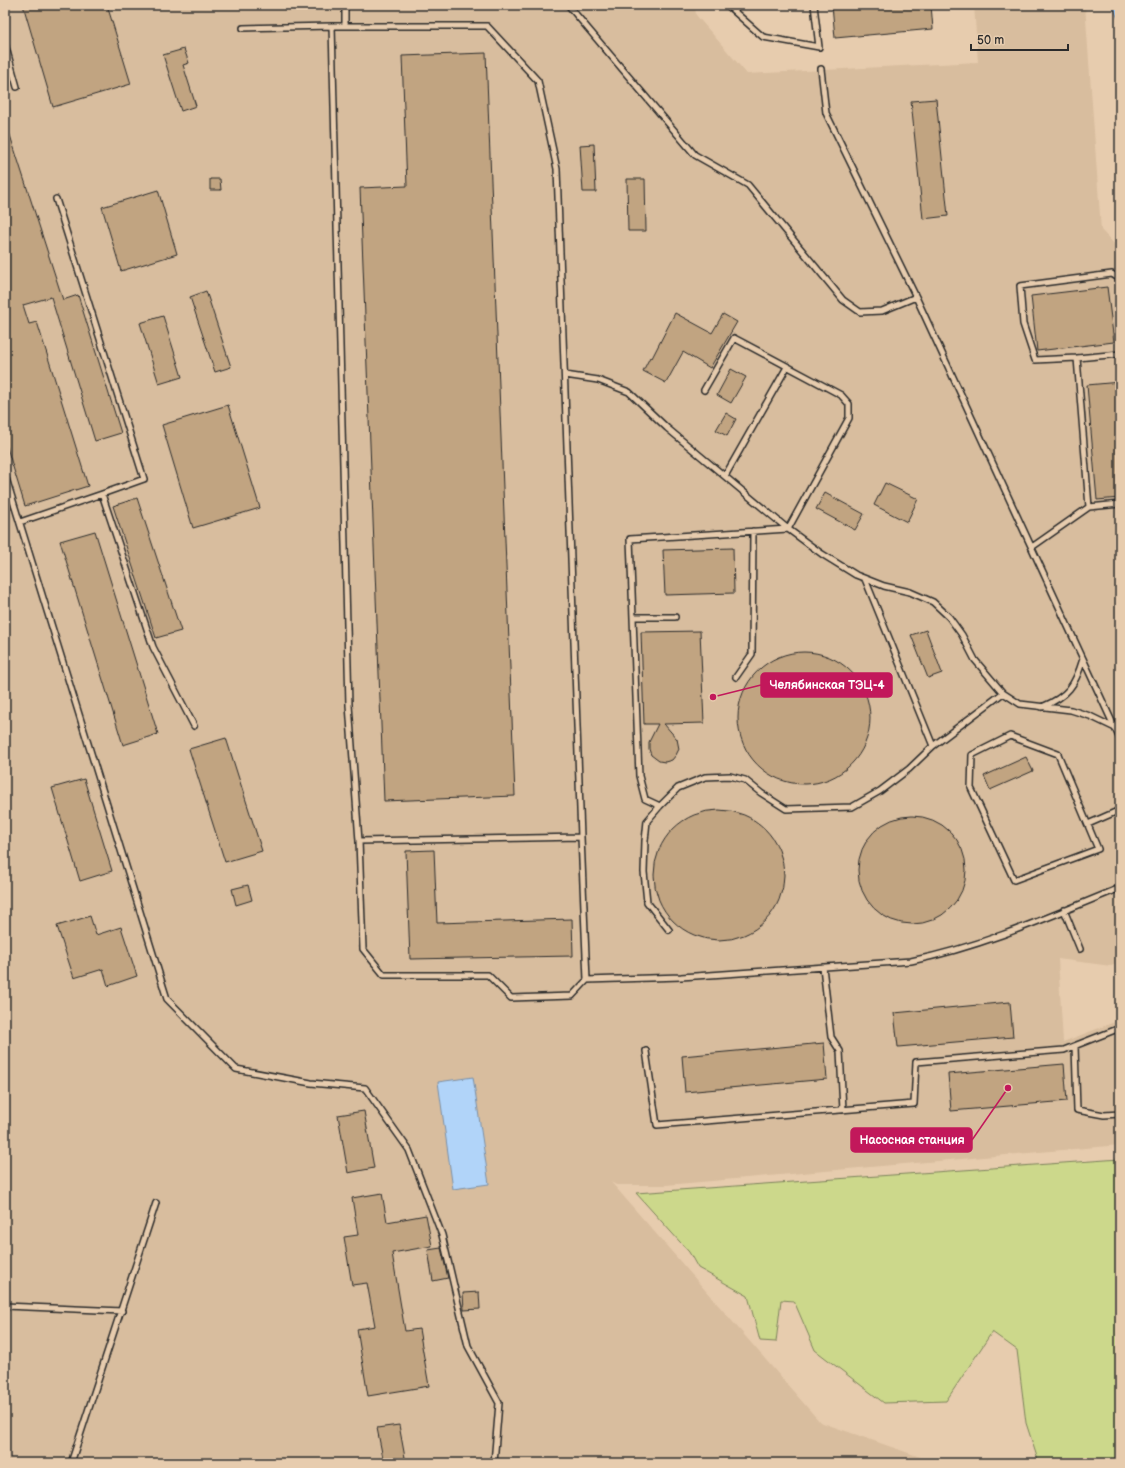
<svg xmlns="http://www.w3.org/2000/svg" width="1125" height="1468" viewBox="0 0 1125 1468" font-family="'Balsamiq Sans',sans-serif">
<rect width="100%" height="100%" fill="#e7ccae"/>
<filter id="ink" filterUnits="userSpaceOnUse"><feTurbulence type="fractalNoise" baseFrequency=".025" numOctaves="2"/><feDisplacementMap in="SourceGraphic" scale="8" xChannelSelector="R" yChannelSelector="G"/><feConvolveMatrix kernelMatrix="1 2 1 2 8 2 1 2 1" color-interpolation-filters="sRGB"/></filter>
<g filter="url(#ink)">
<path fill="#d8bd9e" d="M 5,5 L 695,5 L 696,15 L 747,74 L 978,62 L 974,5 L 1085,5 L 1101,230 L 1120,250 L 1120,963 L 1111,966 L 1058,959 L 1063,1042 L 1120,1020 L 1120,1145 L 666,1185 L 616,1185 L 611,1182 L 820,1422 L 937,1463 L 5,1463 Z"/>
<path fill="#ccd88b" stroke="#7c825b" d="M 1120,1159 L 1120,1463 L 1039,1463 L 1026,1423 L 1017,1350 L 992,1332 L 946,1401 L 884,1403 L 815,1350 L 794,1301 L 781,1300 L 776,1342 L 760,1341 L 748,1296 L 698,1268 L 689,1252 L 636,1193 Z"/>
<path fill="#b1d4f9" stroke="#7b90a7" d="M 1112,5 L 1120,5 L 1120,23 Z
M 473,1077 L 489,1184 L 453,1189 L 438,1082 Z"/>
<path fill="#c1a481" stroke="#2b2b2b" d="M 23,5 L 107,5 L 131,84 L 53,107 Z
M 832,5 L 931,5 L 933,29 L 835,38 Z
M 184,49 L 189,63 L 183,65 L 196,106 L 181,111 L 163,55 Z
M 486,53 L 515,796 L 384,801 L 360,188 L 407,186 L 402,56 Z
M 936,99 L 948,216 L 923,219 L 911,101 Z
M 7,126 L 63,300 L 78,295 L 121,433 L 95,441 L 51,297 L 23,305 L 29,324 L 37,322 L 88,486 L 25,506 L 5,441 L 5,127 Z
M 594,144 L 596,192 L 583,192 L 580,145 Z
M 210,179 L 220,179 L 221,190 L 210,190 Z
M 627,179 L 645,179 L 646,231 L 628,231 Z
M 158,190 L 177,254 L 121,271 L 102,207 Z
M 1107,287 L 1114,342 L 1037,351 L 1031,296 Z
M 206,291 L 231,367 L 215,372 L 190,297 Z
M 675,313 L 712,333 L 723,314 L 737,322 L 710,368 L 683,352 L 666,383 L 643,371 L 650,357 L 652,358 Z
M 163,316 L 182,377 L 159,384 L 140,323 Z
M 731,369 L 746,377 L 731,403 L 717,395 Z
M 1120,382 L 1120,498 L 1097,500 L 1087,385 Z
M 228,405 L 260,508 L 193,528 L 162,425 Z
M 726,413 L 736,419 L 727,436 L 716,430 Z
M 885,483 L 918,499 L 907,522 L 874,505 Z
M 825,493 L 864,514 L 855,530 L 816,509 Z
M 137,498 L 181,631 L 156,638 L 113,506 Z
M 95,531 L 158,734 L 123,745 L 60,541 Z
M 733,548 L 734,593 L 665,595 L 663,550 Z
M 926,630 L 942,673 L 928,678 L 911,635 Z
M 700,631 L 704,723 L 664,724 L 677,739 L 679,749 L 676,755 L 672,760 L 665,762 L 659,761 L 651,755 L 649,749 L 649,742 L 658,724 L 644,724 L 641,632 Z
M738 718a66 66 0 1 1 132 0a66 66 0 1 1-132 0Z
M 226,738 L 262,851 L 225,862 L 189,749 Z
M 1026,757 L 1033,771 L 990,790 L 984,776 Z
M 84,779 L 112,871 L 80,881 L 52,788 Z
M654 875a65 65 0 1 1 130 0a65 65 0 1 1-130 0Z
M858 870a54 54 0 1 1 108 0a54 54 0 1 1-108 0Z
M 434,850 L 437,923 L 572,919 L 573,956 L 410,959 L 406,851 Z
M 248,885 L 252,900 L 236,905 L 232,889 Z
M 90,916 L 96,935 L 121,927 L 137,976 L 108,986 L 103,969 L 74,978 L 57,926 Z
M 1010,1002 L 1013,1037 L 898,1047 L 894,1013 Z
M 824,1043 L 827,1079 L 685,1092 L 682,1056 Z
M 1064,1064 L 1067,1101 L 951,1111 L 948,1074 Z
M 364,1111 L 374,1168 L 348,1173 L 338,1115 Z
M 382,1193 L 387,1222 L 426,1215 L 432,1246 L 392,1253 L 405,1331 L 419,1329 L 429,1386 L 368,1396 L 357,1329 L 375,1326 L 367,1283 L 352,1285 L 344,1237 L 358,1235 L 352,1198 Z
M 441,1248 L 448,1278 L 433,1281 L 428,1250 Z
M 479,1292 L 480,1309 L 464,1310 L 463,1293 Z
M 399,1425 L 406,1463 L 384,1463 L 377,1428 Z"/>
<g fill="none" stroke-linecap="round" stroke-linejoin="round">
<g stroke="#2b2b2b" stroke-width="8">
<path id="lane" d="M 345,5 L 345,26
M 568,5 L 695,155 L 748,185 L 843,300 L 860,312 L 882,311 L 916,297
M 727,5 L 763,37 L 819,47 L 814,5
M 243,28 L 332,26
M 5,44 L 17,87
M 821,69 L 826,113 L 916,297 L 1120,739
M 1077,358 L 1120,354
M 565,375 L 598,380 L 629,392 L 667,428 L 788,529 L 822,554 L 856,575 L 884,586 L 910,592 L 933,602 L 949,617 L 962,635 L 975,660 L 1003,693 L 1020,704 L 1071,710 L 1090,716 L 1115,728
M 5,475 L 167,999 L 236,1069 L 311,1083 L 365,1088 L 409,1150 L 442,1235 L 468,1346 L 499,1403 L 494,1463
M 725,476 L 787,367
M 102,494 L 153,647 L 194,726
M 1089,507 L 1077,358 L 1035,360 L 1023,324 L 1020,286 L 1112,274 L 1120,279
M 20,522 L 102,494 L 144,479 L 56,199
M 1032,547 L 1089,507 L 1120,504
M 865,579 L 933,746
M 633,617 L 675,617
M 736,677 L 752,654 L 753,531
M 1042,707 C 1068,696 1075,686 1083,659
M 1010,736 L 1058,754 L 1098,849 L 1014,880 L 971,788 L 972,755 Z
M 660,806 L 645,799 L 639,776 L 630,539 L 788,529 L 849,418 L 849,404 L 841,395 L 734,338 L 704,390
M 1088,824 L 1120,810
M 581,837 L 557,169 L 538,81 L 487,26 L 332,26 L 349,705 L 359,841 L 363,949 L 384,975 L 488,975 L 511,998 L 572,996 L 587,980 L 681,977 L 911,961 C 984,946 1051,916 1120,888
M 359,841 L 581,837 L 587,980
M 1064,910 L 1080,949
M 669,930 L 647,902 L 644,872 L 645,841 L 647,821 L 660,806 L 678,788 L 705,777 L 730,776 L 745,780 L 761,793 L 786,809 L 852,807 L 880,791 L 909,769 L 933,746 L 1003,693
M 823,967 L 831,1037 L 840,1051 L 843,1110
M 1075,1046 L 1077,1110 L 1104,1115 L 1120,1114
M 646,1051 L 657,1125 L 914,1104 L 916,1062 L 1064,1050 L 1120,1028
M 5,1306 L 122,1311
M 71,1463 L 156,1203"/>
</g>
<use href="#lane" stroke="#e7ccae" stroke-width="5"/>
</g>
</g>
<path fill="none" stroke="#c2185b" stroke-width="1.5" d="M713 697L761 685M1008 1088L972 1140"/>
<g fill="#c2185b" stroke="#e7ccae" stroke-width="1.5">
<circle cx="713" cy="697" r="4"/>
<circle cx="1008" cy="1088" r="4"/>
</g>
<g fill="#c2185b" stroke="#c2185b" stroke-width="1.5">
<rect x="761" y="673" width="131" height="24" rx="4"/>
<rect x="851" y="1128" width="121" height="24" rx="4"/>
</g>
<g font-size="12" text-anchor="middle" font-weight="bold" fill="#fff">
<text x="827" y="689">Челябинская ТЭЦ-4</text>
<text x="912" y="1144">Насосная станция</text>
</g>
<rect width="1125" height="1468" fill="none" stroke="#e7ccae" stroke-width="20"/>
<rect x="10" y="10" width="1105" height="1448" fill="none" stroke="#2b2b2b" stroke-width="1.5" filter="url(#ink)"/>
<path d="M971 44v6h97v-6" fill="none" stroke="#2b2b2b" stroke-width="2"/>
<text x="977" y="44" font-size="12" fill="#2b2b2b" stroke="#e7ccae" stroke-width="3" paint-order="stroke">50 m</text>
</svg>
